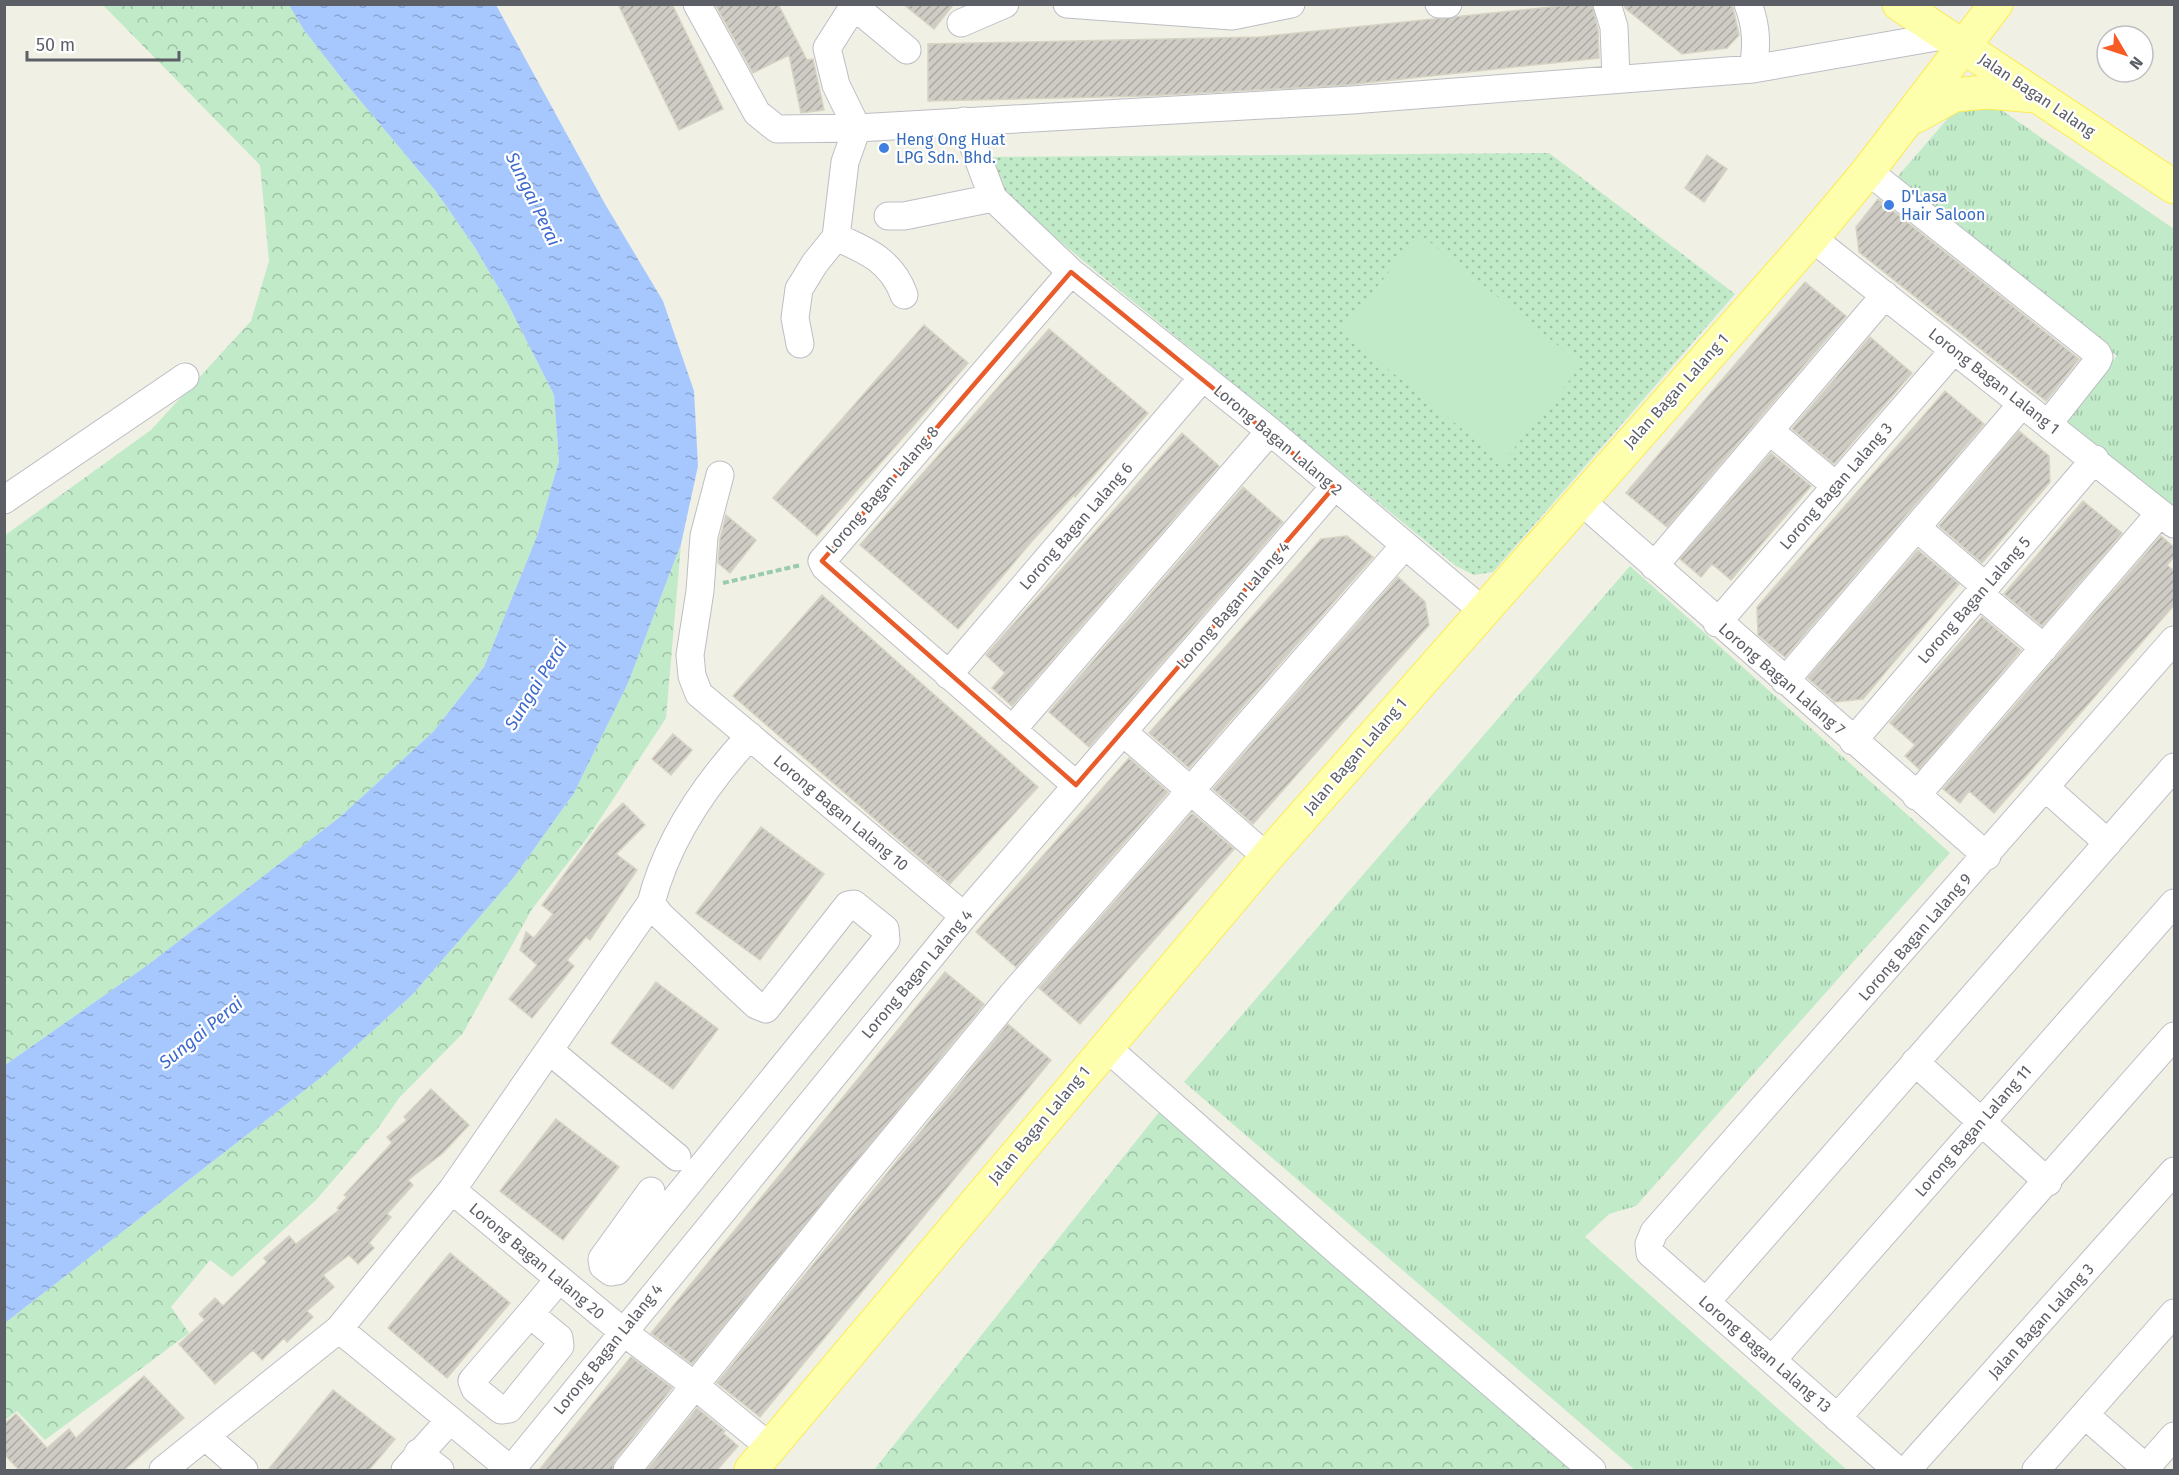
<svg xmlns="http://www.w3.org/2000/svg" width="2179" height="1475" viewBox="0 0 2179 1475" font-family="'Fira Sans',sans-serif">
<defs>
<pattern id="grass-tufts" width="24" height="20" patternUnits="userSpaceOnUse" patternTransform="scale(1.5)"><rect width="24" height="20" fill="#c0eac8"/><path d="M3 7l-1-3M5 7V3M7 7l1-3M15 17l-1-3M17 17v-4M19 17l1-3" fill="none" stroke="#9fc1a6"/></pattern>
<pattern id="forest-crowns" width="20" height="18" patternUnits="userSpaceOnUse" patternTransform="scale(1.5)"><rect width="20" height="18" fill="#c0eac8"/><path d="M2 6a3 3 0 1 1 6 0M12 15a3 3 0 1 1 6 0" fill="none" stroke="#9fc1a6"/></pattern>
<pattern id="park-dots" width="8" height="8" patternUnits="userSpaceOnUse" patternTransform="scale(1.5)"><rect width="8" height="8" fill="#c0eac8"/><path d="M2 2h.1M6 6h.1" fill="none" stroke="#9fc1a6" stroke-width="1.8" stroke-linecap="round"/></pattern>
<pattern id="water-ripples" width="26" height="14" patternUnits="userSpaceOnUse" patternTransform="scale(1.5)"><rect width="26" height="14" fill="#a7c8ff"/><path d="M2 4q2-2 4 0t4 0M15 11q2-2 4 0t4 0" fill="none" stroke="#8ba6d2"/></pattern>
<pattern id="building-hatch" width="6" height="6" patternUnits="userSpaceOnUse" patternTransform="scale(1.5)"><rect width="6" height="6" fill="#ceccc4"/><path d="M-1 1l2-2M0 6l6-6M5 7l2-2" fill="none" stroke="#aaa9a3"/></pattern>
</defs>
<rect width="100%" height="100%" fill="#f0f0e5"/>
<path fill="url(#grass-tufts)" d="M 1994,105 L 2174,229 L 2174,506 L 2062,419 L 2117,356 L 1893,182 L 1956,109 Z
M 1630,566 L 1950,853 L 1636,1206 L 1609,1214 L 1585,1237 L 1847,1470 L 1635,1470 L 1184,1082 Z"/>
<path fill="url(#forest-crowns)" d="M 103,5 L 289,5 L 304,30 L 343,80 L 435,190 L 474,246 L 507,302 L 554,395 L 559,461 L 537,536 L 484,667 L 433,732 L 340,817 L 149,964 L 5,1065 L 4,536 L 151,430 L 251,321 L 269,261 L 260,165 Z
M 681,544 L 666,718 L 591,833 L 532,909 L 463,1033 L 399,1098 L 378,1128 L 316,1200 L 232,1277 L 210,1260 L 171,1307 L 189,1333 L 45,1440 L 17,1411 L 5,1420 L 5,1323 L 324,1075 L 412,995 L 514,877 L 574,793 L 628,683 Z
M 1160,1111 L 1576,1470 L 874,1470 Z"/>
<path fill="url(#park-dots)" d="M 1549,153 L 1735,294 L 1493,572 L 1474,575 L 1456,566 L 1003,195 L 993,157 Z"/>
<path fill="#c0eac8" d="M 1420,234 L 1582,365 L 1503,462 L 1341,331 Z"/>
<path fill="url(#water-ripples)" d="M 289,5 L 496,5 L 605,204 L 663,301 L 694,391 L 698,466 L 681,544 L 628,683 L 574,793 L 514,877 L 412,995 L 324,1075 L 5,1323 L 5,1065 L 149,964 L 340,817 L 433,732 L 484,667 L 537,536 L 559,461 L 554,395 L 507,302 L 474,246 L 435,190 L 343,80 L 304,30 Z"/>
<path fill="url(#building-hatch)" stroke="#d6d3c3" stroke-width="1.5" d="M 618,4 L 672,4 L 723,109 L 679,130 Z
M 715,4 L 778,4 L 807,60 L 813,59 L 824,110 L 801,113 L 789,55 L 753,73 Z
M 903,4 L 954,4 L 934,29 Z
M 1580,4 L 1592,4 L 1598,30 L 1599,58 L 1346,85 L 1145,96 L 928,101 L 928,44 L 1259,37 Z
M 1624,4 L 1729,4 L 1733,8 L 1739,35 L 1727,48 L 1682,54 L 1625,8 Z
M 1707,155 L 1727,169 L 1704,202 L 1685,188 Z
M 1878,199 L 2079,359 L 2046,401 L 1859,252 L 1856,227 Z
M 1805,282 L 1846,316 L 1667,527 L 1626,493 Z
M 924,325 L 968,363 L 817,536 L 773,498 Z
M 1049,329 L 1148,413 L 1075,497 L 1074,495 L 1033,540 L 958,629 L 860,545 Z
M 1870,337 L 1912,373 L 1834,464 L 1792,429 Z
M 1945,391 L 1984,424 L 1785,657 L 1758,635 L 1757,607 Z
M 2019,431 L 2049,456 L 2050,482 L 1982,563 L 1939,526 Z
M 1182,433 L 1219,466 L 1012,706 L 992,688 L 1005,673 L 986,655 Z
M 1771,453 L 1811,486 L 1731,580 L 1712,564 L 1701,577 L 1680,559 Z
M 1243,487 L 1283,522 L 1089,747 L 1049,712 Z
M 2083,501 L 2122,533 L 2042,626 L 2004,594 Z
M 726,515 L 756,540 L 730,573 L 718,563 L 720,539 Z
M 1347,536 L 1373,557 L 1189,768 L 1149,733 L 1321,539 Z
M 2161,536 L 2175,548 L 2175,556 L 2167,565 L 2175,572 L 2175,604 L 1994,813 L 1969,791 L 1960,803 L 1943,789 Z
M 1918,550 L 1959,584 L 1863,699 L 1835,702 L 1808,678 Z
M 1398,577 L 1425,602 L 1429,625 L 1253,824 L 1213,789 Z
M 822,595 L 1038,787 L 950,884 L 733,696 Z
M 1982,617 L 2021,650 L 1919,769 L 1905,756 L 1915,745 L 1890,723 Z
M 673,734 L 692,750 L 671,775 L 652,759 Z
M 1129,758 L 1168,792 L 1016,967 L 976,932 Z
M 623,803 L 645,825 L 616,854 L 637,870 L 590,940 L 586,937 L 567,960 L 574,966 L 532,1018 L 509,999 L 537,965 L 520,950 L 526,932 L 534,938 L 553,914 L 542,905 L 600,825 Z
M 1192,813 L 1234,849 L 1080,1024 L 1039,988 Z
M 761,827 L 824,874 L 760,960 L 696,913 Z
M 945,972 L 984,1004 L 692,1364 L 651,1333 Z
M 656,982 L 718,1029 L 673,1089 L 611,1043 Z
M 1008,1024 L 1051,1060 L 760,1417 L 717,1383 Z
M 431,1089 L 469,1125 L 443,1153 L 408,1180 L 413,1185 L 387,1214 L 391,1217 L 369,1243 L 374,1248 L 358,1264 L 349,1255 L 323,1275 L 334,1287 L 307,1311 L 313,1317 L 287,1342 L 284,1338 L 262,1360 L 253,1350 L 215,1384 L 179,1344 L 205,1320 L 199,1314 L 215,1298 L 223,1306 L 267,1262 L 264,1258 L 289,1236 L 296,1244 L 339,1210 L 337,1208 L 347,1197 L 344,1195 L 392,1143 L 387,1137 L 407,1120 L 404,1117 Z
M 556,1119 L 619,1167 L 563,1240 L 500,1191 Z
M 450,1253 L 510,1303 L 447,1378 L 388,1328 Z
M 631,1357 L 672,1388 L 615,1460 L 612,1470 L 539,1470 Z
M 144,1376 L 184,1418 L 124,1470 L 19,1470 L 4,1454 L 4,1424 L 16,1414 L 47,1448 L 69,1429 L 76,1438 Z
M 333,1390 L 395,1439 L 369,1470 L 268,1470 Z
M 697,1408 L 725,1431 L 723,1433 L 738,1446 L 717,1470 L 647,1470 Z"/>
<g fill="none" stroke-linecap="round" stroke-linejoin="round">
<g stroke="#bdbec5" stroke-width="29">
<path id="minor" d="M 697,4 L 757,113 L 777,129 L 857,128 L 1352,100 L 1753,69 L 1948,35
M 855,4 L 827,48 L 836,85 L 857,128
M 1067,4 L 1232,16 L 1291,4
M 1439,4 L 1448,4
M 1607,4 L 1614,27 L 1616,78
M 1748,4 C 1757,27 1757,45 1753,69
M 854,6 L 907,50
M 961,23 L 1005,4
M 964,121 L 993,198 L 1071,272 L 1270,431 L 1483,611
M 1868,171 L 2097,353 L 2099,357 L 2097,362 L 2048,424
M 888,216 L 904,216 L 993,198
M 836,237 C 866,250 892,261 904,295
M 1812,238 L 2174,524
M 1071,272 L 822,561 L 825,567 L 1076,785
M 800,344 L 795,318 L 799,289 L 815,263 L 836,237 L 845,162 L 857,128
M 1771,432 L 1836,486
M 720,475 L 704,536 L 700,591 L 690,655 L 692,676 L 699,694 L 964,916
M 4,500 L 185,377
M 1580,500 L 1987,856
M 1917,528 L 1986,587
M 1654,566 L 1885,295
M 1979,594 L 2044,648
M 1717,623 L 1954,350
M 948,675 L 1203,377
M 1785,681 L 2022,404
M 1012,730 L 1270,431
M 1123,732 L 1267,857
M 1853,741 L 2095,459
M 2046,788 L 2108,843
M 1916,796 L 2160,513
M 651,903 L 660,915 L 756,1005 L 766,1009 L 848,905 L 854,904 L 885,929 L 886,940 L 617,1271 L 611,1272 L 603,1266 L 602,1259 L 651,1191
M 1105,1046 L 1341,1254 L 1592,1470
M 550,1051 L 677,1157
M 1915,1062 L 2048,1182
M 452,1190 L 622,1331 L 694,1385 L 770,1447
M 1706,1302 L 2174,767
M 530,1314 L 559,1338 L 560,1346 L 509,1409 L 501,1410 L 475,1389 L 472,1381 C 501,1347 531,1314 559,1279
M 339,1329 L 511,1470
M 1773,1359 L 2174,903
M 2085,1415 L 2146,1468
M 1837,1418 L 2174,1036
M 206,1437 L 244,1470
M 418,1453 L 440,1470
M 163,1470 L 339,1329 L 452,1190 L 651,903 C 667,841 706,783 750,736
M 405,1470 L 449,1421
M 511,1470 L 964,916 L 1334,487
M 627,1470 L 849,1193 L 1012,995 L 1405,545
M 1897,1470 L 1650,1253 L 1649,1244 L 1654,1232 L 2174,640
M 1907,1470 L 2174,1171
M 2036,1470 L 2174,1313
M 2144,1470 L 2174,1436"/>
</g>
<g stroke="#fdec52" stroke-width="35">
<path id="major" d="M 1899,4 L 2174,187
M 1916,116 L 1954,95 L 1987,92 L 2036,96
M 751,1470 L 1267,857 L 1812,238 L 1868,171 L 1996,4"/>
</g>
<path stroke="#98cbb0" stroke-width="4" stroke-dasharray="6 3" stroke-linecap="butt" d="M 723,583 L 801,565"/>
<use href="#minor" stroke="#fff" stroke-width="27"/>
<use href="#major" stroke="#fdffac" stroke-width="33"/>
</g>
<path fill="none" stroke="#e85b2b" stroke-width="4.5" stroke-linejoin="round" d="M 1071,272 L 1334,487 L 1076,785 L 822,561 Z"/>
<g fill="#3f7fe0" stroke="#fff" stroke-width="2">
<circle cx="884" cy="148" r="6"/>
<circle cx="1889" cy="205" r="6"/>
</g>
<g text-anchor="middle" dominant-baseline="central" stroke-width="4.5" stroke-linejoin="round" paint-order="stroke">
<g font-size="16" fill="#5d5f67" stroke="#fff">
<text transform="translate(2037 95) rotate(34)">Jalan Bagan Lalang</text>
<text transform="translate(1994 381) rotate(38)">Lorong Bagan Lalang 1</text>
<text transform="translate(1676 391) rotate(-48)">Jalan Bagan Lalang 1</text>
<text transform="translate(1278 440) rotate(40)">Lorong Bagan Lalang 2</text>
<text transform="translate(1836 486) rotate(-49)">Lorong Bagan Lalang 3</text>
<text transform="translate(882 490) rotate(-49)">Lorong Bagan Lalang 8</text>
<text transform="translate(1076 526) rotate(-49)">Lorong Bagan Lalang 6</text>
<text transform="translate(1974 600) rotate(-49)">Lorong Bagan Lalang 5</text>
<text transform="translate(1233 605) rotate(-49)">Lorong Bagan Lalang 4</text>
<text transform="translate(1782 679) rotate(41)">Lorong Bagan Lalang 7</text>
<text transform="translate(1355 756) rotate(-49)">Jalan Bagan Lalang 1</text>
<text transform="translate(841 813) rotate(40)">Lorong Bagan Lalang 10</text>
<text transform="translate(1915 937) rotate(-49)">Lorong Bagan Lalang 9</text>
<text transform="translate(917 974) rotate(-50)">Lorong Bagan Lalang 4</text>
<text transform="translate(1039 1125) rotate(-50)">Jalan Bagan Lalang 1</text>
<text transform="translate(1973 1131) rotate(-49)">Lorong Bagan Lalang 11</text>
<text transform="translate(537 1261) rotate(40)">Lorong Bagan Lalang 20</text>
<text transform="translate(2041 1321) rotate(-48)">Jalan Bagan Lalang 3</text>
<text transform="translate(608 1349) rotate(-51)">Lorong Bagan Lalang 4</text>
<text transform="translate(1765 1354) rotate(41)">Lorong Bagan Lalang 13</text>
</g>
<g font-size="16" fill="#366cbe" stroke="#fff" text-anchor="start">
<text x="896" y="139">Heng Ong Huat<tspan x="896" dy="18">LPG Sdn. Bhd.</tspan></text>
<text x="1901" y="196">D'Lasa<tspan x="1901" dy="18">Hair Saloon</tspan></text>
</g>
<g font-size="18" font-style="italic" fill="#3e6ace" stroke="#fff">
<text transform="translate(533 199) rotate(64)">Sungai Perai</text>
<text transform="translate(536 685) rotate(-58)">Sungai Perai</text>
<text transform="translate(201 1033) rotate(-39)">Sungai Perai</text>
</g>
</g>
<rect width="2179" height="1475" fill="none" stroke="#5d5f67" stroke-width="12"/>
<g transform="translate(2125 54) rotate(129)"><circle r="28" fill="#ffffff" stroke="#bebfc2" stroke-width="1.5"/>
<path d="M0-4.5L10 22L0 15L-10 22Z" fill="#f85b24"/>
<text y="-9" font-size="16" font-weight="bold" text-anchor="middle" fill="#5d5f67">N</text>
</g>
<path d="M27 51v9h152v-9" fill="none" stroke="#5d5f67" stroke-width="3"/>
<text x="36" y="51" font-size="18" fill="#5d5f67" stroke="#ffffff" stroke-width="4.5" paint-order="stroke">50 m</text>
</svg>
